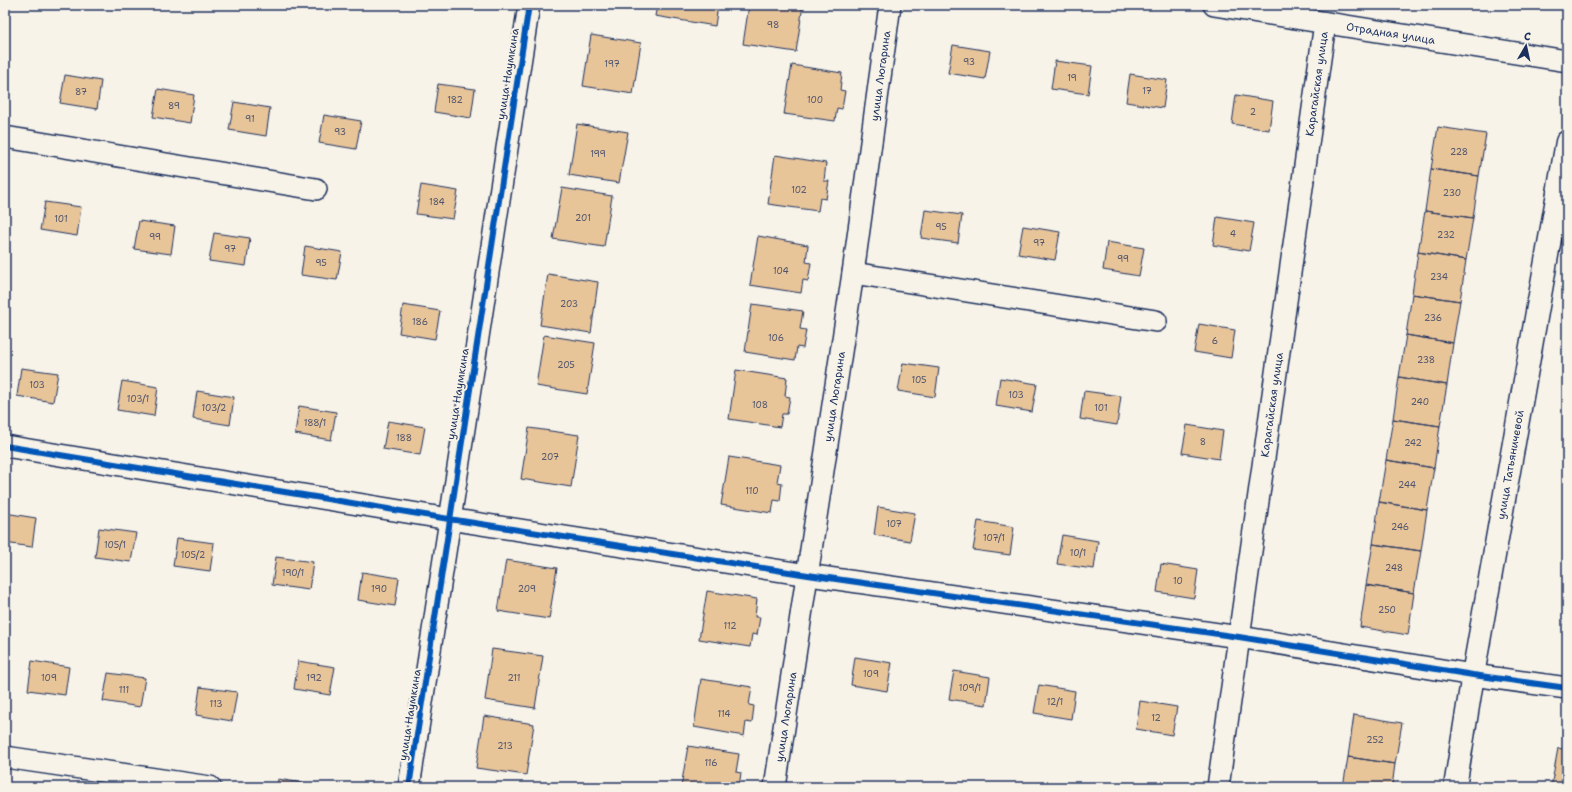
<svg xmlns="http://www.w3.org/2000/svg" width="1572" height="792" viewBox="0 0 1572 792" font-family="'Shantell Sans',sans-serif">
<rect width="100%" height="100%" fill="#f7f3e8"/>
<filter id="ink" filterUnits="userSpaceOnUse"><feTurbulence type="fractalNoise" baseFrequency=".025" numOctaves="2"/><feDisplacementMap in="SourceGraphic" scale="8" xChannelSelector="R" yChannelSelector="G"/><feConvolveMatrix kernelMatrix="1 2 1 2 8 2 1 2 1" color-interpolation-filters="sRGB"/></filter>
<g filter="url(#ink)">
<path fill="#e8c499" stroke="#1b2f5e" d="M 657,5 L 718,5 L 715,26 L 655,16 Z
M 749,5 L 803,5 L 796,52 L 743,44 Z
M 591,35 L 641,43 L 633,94 L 583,86 Z
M 953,45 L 990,51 L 985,79 L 948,73 Z
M 1055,61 L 1092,66 L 1088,94 L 1051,89 Z
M 792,65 L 842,73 L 840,90 L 845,91 L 842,109 L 837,108 L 835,121 L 784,114 Z
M 1130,74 L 1167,80 L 1163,108 L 1126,102 Z
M 65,75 L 101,81 L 97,109 L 60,103 Z
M 438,84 L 475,89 L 471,118 L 434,112 Z
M 158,89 L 194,95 L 190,123 L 153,117 Z
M 1236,95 L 1273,101 L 1269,130 L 1232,124 Z
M 234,102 L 270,108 L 266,136 L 229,130 Z
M 324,115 L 361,121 L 356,149 L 319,143 Z
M 577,124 L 628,132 L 619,183 L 569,175 Z
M 1438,127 L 1486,134 L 1479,176 L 1431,169 Z
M 775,155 L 826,163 L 824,181 L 829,181 L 826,199 L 820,198 L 818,211 L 768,204 Z
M 1431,169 L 1479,176 L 1473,218 L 1425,211 Z
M 421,185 L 458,191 L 453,219 L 416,214 Z
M 562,188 L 612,196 L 604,247 L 553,239 Z
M 45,202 L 81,207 L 77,236 L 40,230 Z
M 925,210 L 962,215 L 958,243 L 921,238 Z
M 1425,211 L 1473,218 L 1466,260 L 1418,252 Z
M 1217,217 L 1254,223 L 1249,251 L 1213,245 Z
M 139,221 L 175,226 L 171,254 L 134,249 Z
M 1023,226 L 1060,232 L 1055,260 L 1018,254 Z
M 214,233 L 250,238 L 246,266 L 209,261 Z
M 758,236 L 808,245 L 806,262 L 811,263 L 808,281 L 803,280 L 801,293 L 750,285 Z
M 1107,242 L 1144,248 L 1139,276 L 1103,270 Z
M 305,246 L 342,252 L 337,280 L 301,275 Z
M 1418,252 L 1466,260 L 1460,301 L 1412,294 Z
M 548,274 L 598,282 L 591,333 L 540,325 Z
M 1412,294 L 1460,301 L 1453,343 L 1406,335 Z
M 752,304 L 803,311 L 800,329 L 806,330 L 803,348 L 797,347 L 795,360 L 745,352 Z
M 403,305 L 440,311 L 435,339 L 399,333 Z
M 1199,324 L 1235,330 L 1231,358 L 1194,352 Z
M 544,335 L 595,343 L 587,394 L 536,386 Z
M 1406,335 L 1453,343 L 1447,385 L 1399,377 Z
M 903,363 L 939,368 L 935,397 L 898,391 Z
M 21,368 L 58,373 L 53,402 L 17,396 Z
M 736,370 L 787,378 L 785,396 L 790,397 L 787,414 L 782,414 L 780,427 L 729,419 Z
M 1399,377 L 1447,385 L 1440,426 L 1393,419 Z
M 1000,378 L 1037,384 L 1032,412 L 996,406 Z
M 122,381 L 158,387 L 154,416 L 117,410 Z
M 197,391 L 234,397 L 230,425 L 193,419 Z
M 1084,391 L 1121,396 L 1117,425 L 1080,419 Z
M 299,406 L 336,412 L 331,440 L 295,434 Z
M 1393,419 L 1440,426 L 1434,468 L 1386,460 Z
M 388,421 L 425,427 L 420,455 L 383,449 Z
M 1187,425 L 1223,431 L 1219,459 L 1182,453 Z
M 529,428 L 579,435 L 571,487 L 521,479 Z
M 729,457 L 780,465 L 777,482 L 782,483 L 780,501 L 774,500 L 772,513 L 721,505 Z
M 1386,460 L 1434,468 L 1427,510 L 1379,502 Z
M 1379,502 L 1427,510 L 1421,551 L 1373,544 Z
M 878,507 L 915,513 L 910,541 L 874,535 Z
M 5,513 L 36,518 L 32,547 L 5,543 Z
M 978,521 L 1014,527 L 1010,555 L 973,550 Z
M 99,528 L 136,533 L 131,562 L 95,557 Z
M 1062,535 L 1098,541 L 1094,569 L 1057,564 Z
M 177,538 L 214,543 L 210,571 L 173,566 Z
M 1373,544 L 1421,551 L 1414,593 L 1366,585 Z
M 276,557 L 313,562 L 309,590 L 272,585 Z
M 506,560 L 557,568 L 549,619 L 498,611 Z
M 1161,564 L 1198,570 L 1194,598 L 1157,592 Z
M 362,572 L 399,578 L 395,606 L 358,600 Z
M 1366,585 L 1414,593 L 1408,635 L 1360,627 Z
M 707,591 L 757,599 L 755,617 L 760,617 L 757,635 L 752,634 L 750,647 L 699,639 Z
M 492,649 L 543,656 L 535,708 L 485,700 Z
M 855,657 L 892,663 L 887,691 L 851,685 Z
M 32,661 L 69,667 L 65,695 L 28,690 Z
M 298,661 L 335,667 L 330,695 L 294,689 Z
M 954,671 L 990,677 L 986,705 L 949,699 Z
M 108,673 L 145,678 L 140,707 L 103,701 Z
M 701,679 L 752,687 L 749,705 L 754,706 L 752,723 L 746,722 L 744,736 L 694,727 Z
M 1039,685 L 1075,691 L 1071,719 L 1034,713 Z
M 200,687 L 237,692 L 232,721 L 196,715 Z
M 1140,701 L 1177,707 L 1172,735 L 1136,729 Z
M 1354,715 L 1402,723 L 1395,764 L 1348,757 Z
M 484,716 L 534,724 L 526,775 L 476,768 Z
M 688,746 L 739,754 L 736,772 L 741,773 L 739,787 L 681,787 Z
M 1558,748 L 1567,750 L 1567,787 L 1551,787 Z
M 1348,757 L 1395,764 L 1392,787 L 1343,787 Z
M 278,779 L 315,785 L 314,787 L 277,787 Z"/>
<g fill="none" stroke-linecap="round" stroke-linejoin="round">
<g stroke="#1b2f5e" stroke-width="24">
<g id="minor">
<path id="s1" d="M 1214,5 L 1567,61"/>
<path d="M 5,137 L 316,189"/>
<path d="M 853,273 L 1156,321"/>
<path d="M 5,446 L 449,519 L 808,575 L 1239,637 L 1473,675 L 1567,688"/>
<path d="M 5,757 L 210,787"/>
<path d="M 409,787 L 529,5"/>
<path id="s2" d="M 775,787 L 853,273 L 890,5"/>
<path id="s3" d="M 1218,787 L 1325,23"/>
</g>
</g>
<g stroke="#1b2f5e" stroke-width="25">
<g id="tertiary">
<path id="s4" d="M 1455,787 L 1473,675 L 1567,142"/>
</g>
</g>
<use href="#minor" stroke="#f7f3e8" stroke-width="21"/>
<use href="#tertiary" stroke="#f7f3e8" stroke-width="22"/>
<g stroke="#f7f3e8" stroke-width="8">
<path id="cycleway" d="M 5,446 L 449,519 L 808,575 L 1239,637 L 1473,675 L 1567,688
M 409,787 L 529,5"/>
</g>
<use href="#cycleway" stroke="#0057b8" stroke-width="6"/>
</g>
</g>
<g text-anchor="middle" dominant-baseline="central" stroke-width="4" stroke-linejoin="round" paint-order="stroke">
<g font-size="9" fill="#4e546d">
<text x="773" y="25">98</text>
<text x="969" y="62">93</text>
<text x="612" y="64">197</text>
<text x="1072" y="78">19</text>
<text x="1147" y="91">17</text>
<text x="81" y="92">87</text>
<text x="455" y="100">182</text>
<text x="815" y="100">100</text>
<text x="174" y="106">89</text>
<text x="1253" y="112">2</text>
<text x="250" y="119">91</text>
<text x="340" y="132">93</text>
<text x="1459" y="152">228</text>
<text x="598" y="154">199</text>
<text x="799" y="190">102</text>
<text x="1452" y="193">230</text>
<text x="437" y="202">184</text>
<text x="583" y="218">201</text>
<text x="61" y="219">101</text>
<text x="941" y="227">95</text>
<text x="1233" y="234">4</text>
<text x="1446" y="235">232</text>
<text x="155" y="237">99</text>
<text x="1039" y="243">97</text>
<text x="230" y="249">97</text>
<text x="1123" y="259">99</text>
<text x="321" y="263">95</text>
<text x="781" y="271">104</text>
<text x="1439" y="277">234</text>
<text x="569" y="304">203</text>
<text x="1433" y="318">236</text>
<text x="420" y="322">186</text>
<text x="776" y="338">106</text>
<text x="1215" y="341">6</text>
<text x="1426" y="360">238</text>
<text x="566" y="365">205</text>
<text x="919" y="380">105</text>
<text x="37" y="385">103</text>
<text x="1016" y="395">103</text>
<text x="138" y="399">103/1</text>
<text x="1420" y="402">240</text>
<text x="760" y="405">108</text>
<text x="214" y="408">103/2</text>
<text x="1101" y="408">101</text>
<text x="315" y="423">188/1</text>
<text x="404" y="438">188</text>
<text x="1203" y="442">8</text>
<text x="1413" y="443">242</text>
<text x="550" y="457">207</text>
<text x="1407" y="485">244</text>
<text x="752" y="491">110</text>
<text x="894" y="524">107</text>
<text x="1400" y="527">246</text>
<text x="994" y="538">107/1</text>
<text x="115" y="545">105/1</text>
<text x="1078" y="553">10/1</text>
<text x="193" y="555">105/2</text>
<text x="1394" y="568">248</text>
<text x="293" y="573">190/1</text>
<text x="1178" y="581">10</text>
<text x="379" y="589">190</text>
<text x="527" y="589">209</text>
<text x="1387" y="610">250</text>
<text x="730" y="626">112</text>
<text x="871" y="674">109</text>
<text x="49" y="678">109</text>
<text x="314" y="678">192</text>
<text x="514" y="678">211</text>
<text x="970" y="688">109/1</text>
<text x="124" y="690">111</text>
<text x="1055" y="702">12/1</text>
<text x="216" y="704">113</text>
<text x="724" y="714">114</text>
<text x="1156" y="718">12</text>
<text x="1375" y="740">252</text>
<text x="505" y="746">213</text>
<text x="711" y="763">116</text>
</g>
<g font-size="11" fill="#1b2f5e" stroke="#f7f3e8">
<text stroke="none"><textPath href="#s1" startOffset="179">Отрадная улица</textPath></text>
<text transform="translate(508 74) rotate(-81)">улица Наумкина</text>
<text stroke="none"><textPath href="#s2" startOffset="719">улица Люгарина</textPath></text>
<text stroke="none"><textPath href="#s3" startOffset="710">Карагайская улица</textPath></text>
<text transform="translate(458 394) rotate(-81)">улица Наумкина</text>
<text stroke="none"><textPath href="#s2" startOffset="395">улица Люгарина</textPath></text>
<text stroke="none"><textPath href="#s3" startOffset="386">Карагайская улица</textPath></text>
<text stroke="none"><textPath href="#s4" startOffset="327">улица Татьяничевой</textPath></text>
<text transform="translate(410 715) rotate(-81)">улица Наумкина</text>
<text stroke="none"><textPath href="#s2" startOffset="71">улица Люгарина</textPath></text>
</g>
</g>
<rect width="1572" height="792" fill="none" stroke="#f7f3e8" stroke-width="20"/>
<rect x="10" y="10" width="1552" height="772" fill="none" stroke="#1b2f5e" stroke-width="1.5" filter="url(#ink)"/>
<g transform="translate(1526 46) rotate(9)" stroke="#f7f3e8" stroke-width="3" paint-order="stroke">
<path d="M0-3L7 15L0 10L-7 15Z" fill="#1b2f5e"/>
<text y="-6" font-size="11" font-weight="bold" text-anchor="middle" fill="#1b2f5e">С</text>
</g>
</svg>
